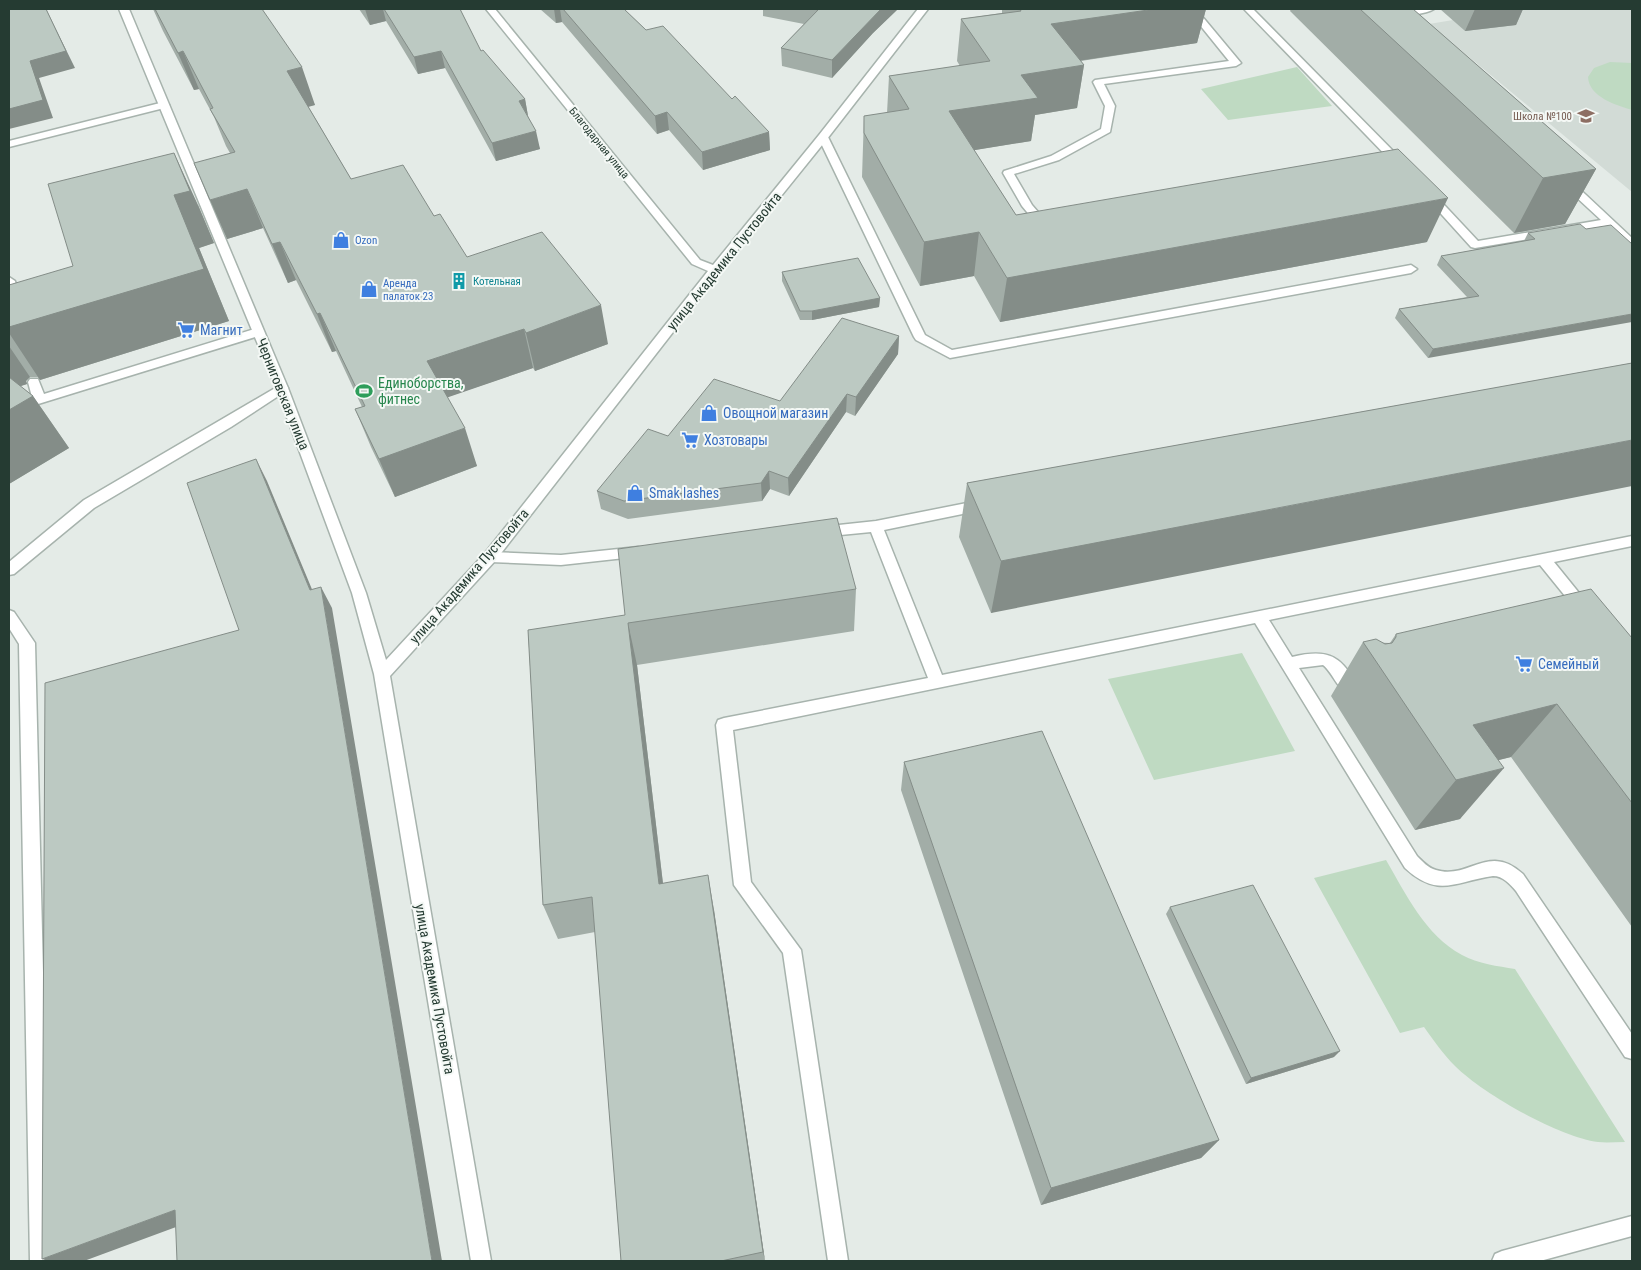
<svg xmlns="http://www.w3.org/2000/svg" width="1641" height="1270" viewBox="0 0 1641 1270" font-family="'Roboto Condensed',sans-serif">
<rect width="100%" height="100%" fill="#e4ebe7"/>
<path fill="#d2dbd6" d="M 1516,9 L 1632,9 L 1632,192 L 1429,24 L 1453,20 L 1465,31 Z"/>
<path fill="#bfdac2" d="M 1610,62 L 1632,63 L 1632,110 C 1616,105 1589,97 1588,77 L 1594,68 Z
M 1297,67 L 1332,106 L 1228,120 L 1201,89 Z
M 1242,653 L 1295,751 L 1154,780 L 1108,679 Z
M 1386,860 C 1406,894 1425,935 1462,955 C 1478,964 1498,966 1515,969 L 1625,1142 C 1616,1142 1606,1143 1598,1142 C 1559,1137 1483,1094 1455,1066 C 1443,1054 1434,1041 1424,1027 L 1400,1033 L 1314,878 Z"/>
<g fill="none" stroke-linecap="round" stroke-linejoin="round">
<g stroke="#a7b3ad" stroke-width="3">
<path id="lane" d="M 1187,9 L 1196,9 L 1241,63 L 1236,66 L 1104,84 L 1115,106 L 1110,132 L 1059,160 L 1014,174 L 1032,205 L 1051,227 L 1049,229 L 1041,229 L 1022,206 L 1003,173 L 1004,171 L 1051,156 L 1101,129 L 1105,106 L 1093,82 L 1095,80 L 1229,61 Z
M 1244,9 L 1253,9 L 1405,163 L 1406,165 L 1405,167 L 1397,167 Z
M 1405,9 L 1434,9 C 1426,14 1403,17 1395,12 Z
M 164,102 L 169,105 L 168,107 L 9,147 L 9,141 Z
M 823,134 L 828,137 L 925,335 L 952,350 L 1411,265 L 1417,269 L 1411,273 L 950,358 L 916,340 L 914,337 L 818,137 Z
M 1566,179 L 1570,180 L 1632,238 L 1632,247 L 1628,246 L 1607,226 L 1475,248 L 1471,247 L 1424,195 L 1429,192 L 1433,193 L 1478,241 L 1601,220 L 1562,184 L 1561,182 Z
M 9,277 L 15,281 L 21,305 L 15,309 L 11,308 L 9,304 Z
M 258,328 L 264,332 L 262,335 L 9,413 L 9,405 L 32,397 L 28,382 L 30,379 L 38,379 L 44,394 Z
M 282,384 L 286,385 L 288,388 L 286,391 L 231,427 L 94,508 L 14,574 L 9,575 L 9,562 L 84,500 Z
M 982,500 L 987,501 L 989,505 L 987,509 L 884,530 L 942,675 L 1632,536 L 1632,546 L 1554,562 L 1588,604 L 1590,608 L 1588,612 L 1583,614 L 1578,612 L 1540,565 L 1269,620 L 1292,657 C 1330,648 1342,656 1360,691 L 1357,696 C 1342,701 1334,673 1323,665 L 1299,668 L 1417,856 C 1422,861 1428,868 1436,870 C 1469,880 1488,842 1523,874 L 1632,1034 L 1632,1059 L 1625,1057 L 1516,891 C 1510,884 1503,876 1493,876 C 1456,881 1438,899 1405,868 L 1255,623 L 733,730 L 751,882 L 801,950 L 848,1261 L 828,1261 L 783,953 L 734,885 L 716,725 L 718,720 L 724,718 L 928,678 L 871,532 L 820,537 L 815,536 L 813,532 L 815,528 L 820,527 L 876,521 Z
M 638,547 L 643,548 L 645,552 L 643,556 L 561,565 L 490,562 L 485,561 L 483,557 L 485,553 L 490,552 L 561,555 Z
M 9,610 L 14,612 L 35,643 L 50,1261 L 30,1261 L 19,644 L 9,628 Z
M 1632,1216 L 1632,1236 L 1540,1261 L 1492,1261 L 1495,1254 L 1502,1251 Z"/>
</g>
<g stroke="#a7b3ad" stroke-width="3">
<path id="street" d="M 119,9 L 129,9 L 288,388 L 366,593 L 386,660 L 485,553 L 708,271 L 692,264 L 486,9 L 495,9 L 700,260 L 713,265 L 819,135 L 918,9 L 928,9 L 827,139 L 719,273 L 495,561 L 390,676 L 491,1261 L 471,1261 L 374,674 L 352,593 L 276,388 Z"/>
</g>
<use href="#lane" fill="#fff" fill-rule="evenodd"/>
<use href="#street" fill="#fff" fill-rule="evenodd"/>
</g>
<path fill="#a2ada7" d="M 153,9 L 262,9 L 315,105 L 308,106 L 351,179 L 434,216 L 467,257 L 608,344 L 535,371 L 533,368 L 447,397 L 477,466 L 395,497 L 371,447 L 355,409 L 362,407 L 336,351 L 332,352 L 296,280 L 288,283 L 263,228 L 227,239 L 230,153 L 226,146 L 214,117 L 199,89 L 194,90 L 163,31 Z
M 359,9 L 460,9 L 481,51 L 525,99 L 528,116 L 540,149 L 496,161 L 445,68 L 418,74 L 386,21 L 370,25 Z
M 540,9 L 624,9 L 646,30 L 732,99 L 769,132 L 770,150 L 703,170 L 669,130 L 657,134 L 562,22 L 556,23 Z
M 763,9 L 898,9 L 873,33 L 832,78 L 782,66 L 781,48 L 804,24 L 763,16 Z
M 1002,9 L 1206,9 L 1197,43 L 1081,61 L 1084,65 L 1077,108 L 1035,115 L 1031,141 L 974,150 L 1016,215 L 1427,242 L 1000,322 L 974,276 L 920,286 L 862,177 L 864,116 L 887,113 L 889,76 L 960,66 L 957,61 L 961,19 L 1002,13 Z
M 1291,9 L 1413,9 L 1596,169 L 1565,224 L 1514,233 L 1290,11 Z
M 1440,9 L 1523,9 L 1516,25 L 1465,31 Z
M 198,205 L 214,243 L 199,248 L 229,321 L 40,380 L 38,377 L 30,377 L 26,381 L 27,384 L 20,386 L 33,396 L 69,448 L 9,484 L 9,333 L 73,266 Z
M 1580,224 L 1428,358 L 1395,318 L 1399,309 L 1467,297 L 1437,265 L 1441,256 L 1524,241 L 1528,233 Z
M 782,272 L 880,298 L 879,307 L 812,320 L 800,320 L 782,281 Z
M 899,336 L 898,354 L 855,416 L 846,412 L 789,496 L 770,489 L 762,501 L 628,519 L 601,509 L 597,491 L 668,436 L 780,401 Z
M 1632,363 L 991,613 L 959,537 L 967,483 Z
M 856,589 L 854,631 L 637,665 L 663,883 L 714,910 L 765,1261 L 621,1261 L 595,932 L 558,939 L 543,905 L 528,630 Z
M 1396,634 L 1632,638 L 1632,927 L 1511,757 L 1498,760 L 1460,819 L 1415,830 L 1331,696 L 1363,642 L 1390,643 Z
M 904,762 L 1219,1140 L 1201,1158 L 1041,1205 L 901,790 Z
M 1170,907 L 1334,1057 L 1246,1084 L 1166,914 Z"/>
<path fill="#848d88" d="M 46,9 L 75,68 L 39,78 L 53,118 L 9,129 L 9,109 L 30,61 Z
M 365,9 L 383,9 L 386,21 L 370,25 Z
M 554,9 L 560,9 L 562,22 L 556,23 Z
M 881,9 L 898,9 L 873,33 L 832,78 L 832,60 Z
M 1155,9 L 1206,9 L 1197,43 L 1044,66 L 1051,24 Z
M 1475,9 L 1523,9 L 1516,25 L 1465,31 Z
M 183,51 L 199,89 L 194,90 L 178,53 Z
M 441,51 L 445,68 L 418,74 L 414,57 Z
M 1084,65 L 1077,108 L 1035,115 L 1031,141 L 945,155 L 949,111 L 1021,75 Z
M 302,67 L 315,105 L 301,109 L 287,71 Z
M 525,99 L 528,116 L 519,101 Z
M 667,112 L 669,130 L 657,134 L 655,116 Z
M 536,131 L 540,149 L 496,161 L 492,143 Z
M 769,132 L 770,150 L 703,170 L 702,152 Z
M 174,153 L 198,205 L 214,243 L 199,248 L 229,321 L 40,380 L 9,333 L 9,327 L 174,195 Z
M 1596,169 L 1565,224 L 1514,233 L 1543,178 Z
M 247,189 L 263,228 L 227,239 L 210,200 Z
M 1448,198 L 1427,242 L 1000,322 L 1007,278 Z
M 979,232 L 974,276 L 920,286 L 924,242 Z
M 280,242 L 296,280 L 288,283 L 272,244 Z
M 880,298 L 879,307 L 812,320 L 812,311 Z
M 601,305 L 608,344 L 535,371 L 526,333 Z
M 320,313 L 336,351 L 332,352 L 317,314 Z
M 1632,314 L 1632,322 L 1428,358 L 1433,349 Z
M 524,329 L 533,368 L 440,400 L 427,361 Z
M 899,336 L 898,354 L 855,416 L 856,397 Z
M 9,346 L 30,377 L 26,381 L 27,384 L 9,390 Z
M 847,394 L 846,412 L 789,496 L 788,478 Z
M 33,396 L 69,448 L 9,484 L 9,410 Z
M 465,428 L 477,466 L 395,497 L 379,459 Z
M 1632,440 L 1632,486 L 991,613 L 1001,561 Z
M 256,459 L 267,481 L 321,611 L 310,590 Z
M 769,471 L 770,489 L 762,501 L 761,483 Z
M 321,587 L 332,608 L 442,1261 L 432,1261 Z
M 628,623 L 637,665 L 667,918 L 659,884 Z
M 1557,704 L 1511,757 L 1451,772 L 1473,725 Z
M 1504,768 L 1460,819 L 1415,830 L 1456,780 Z
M 708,875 L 714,910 L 765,1261 L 763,1252 Z
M 1340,1051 L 1334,1057 L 1246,1084 L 1251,1078 Z
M 1219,1140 L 1201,1158 L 1041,1205 L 1051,1188 Z
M 175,1210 L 195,1220 L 84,1261 L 48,1261 L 42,1259 Z"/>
<path fill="#bcc9c2" stroke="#848d88" d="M 9,9 L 46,9 L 66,51 L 30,61 L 43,100 L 9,109 Z
M 155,9 L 262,9 L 302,67 L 287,71 L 351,179 L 403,165 L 434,216 L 440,214 L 467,257 L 542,232 L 601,305 L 526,333 L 524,329 L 427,361 L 465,428 L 379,459 L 355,409 L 365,406 L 320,313 L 317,314 L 280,242 L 272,244 L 247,189 L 210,200 L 194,163 L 235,152 L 210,109 L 213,108 L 183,51 L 178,53 Z
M 384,9 L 460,9 L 481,51 L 483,50 L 525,99 L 519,101 L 536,131 L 492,143 L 441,51 L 414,57 Z
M 563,9 L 624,9 L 646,30 L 663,26 L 732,99 L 735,96 L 769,132 L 702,152 L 667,112 L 655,116 Z
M 813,9 L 881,9 L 832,60 L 781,48 L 818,10 Z
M 1020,9 L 1155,9 L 1051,24 L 1084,65 L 1021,75 L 1038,98 L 949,111 L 1016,215 L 1398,149 L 1448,198 L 1007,278 L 979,232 L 924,242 L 864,133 L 864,116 L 909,109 L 889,76 L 990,61 L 961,19 L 1021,11 Z
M 1360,9 L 1413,9 L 1596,169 L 1543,178 Z
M 174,153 L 190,191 L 174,195 L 204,269 L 9,327 L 9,285 L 73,266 L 48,184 Z
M 1580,224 L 1586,229 L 1611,225 L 1632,244 L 1632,314 L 1433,349 L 1399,309 L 1479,296 L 1441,256 L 1535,239 L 1528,233 Z
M 858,258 L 880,298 L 812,311 L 800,311 L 782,272 Z
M 842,318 L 899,336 L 856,397 L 847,394 L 788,478 L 769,471 L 761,483 L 624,501 L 597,491 L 648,429 L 668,436 L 714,379 L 780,401 Z
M 1632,363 L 1632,440 L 1001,561 L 967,483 Z
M 9,377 L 33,396 L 9,410 Z
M 256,459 L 310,590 L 321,587 L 432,1261 L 177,1261 L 175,1210 L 42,1259 L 45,683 L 239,630 L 187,483 Z
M 837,518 L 856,589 L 628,623 L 659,884 L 708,875 L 763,1252 L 721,1261 L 621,1261 L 592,897 L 543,905 L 528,630 L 625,615 L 618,549 Z
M 1591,589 L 1632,638 L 1632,803 L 1557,704 L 1473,725 L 1504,768 L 1456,780 L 1363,642 L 1376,639 L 1385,644 L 1392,643 L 1396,637 L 1396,634 Z
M 1042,731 L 1219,1140 L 1051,1188 L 904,762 Z
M 1253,885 L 1340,1051 L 1251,1078 L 1170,907 Z"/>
<defs>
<g id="school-bare" transform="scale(1.35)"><path d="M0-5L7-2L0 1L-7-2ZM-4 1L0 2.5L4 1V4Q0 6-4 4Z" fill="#8d6e63" stroke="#f4f8f5" stroke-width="2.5" paint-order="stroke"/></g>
<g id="shop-bare" transform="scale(1.35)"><path d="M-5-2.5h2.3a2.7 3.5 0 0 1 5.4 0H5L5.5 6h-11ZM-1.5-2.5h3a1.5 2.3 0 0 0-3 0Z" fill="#3f7fe0" stroke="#f4f8f5" stroke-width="2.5" paint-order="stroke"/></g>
<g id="building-bare" transform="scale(1.35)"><path d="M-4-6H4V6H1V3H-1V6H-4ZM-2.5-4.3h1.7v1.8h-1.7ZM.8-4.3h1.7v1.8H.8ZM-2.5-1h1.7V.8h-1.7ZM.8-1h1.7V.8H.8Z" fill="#0f9aa8" stroke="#f4f8f5" stroke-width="2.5" paint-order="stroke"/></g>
<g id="supermarket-bare" transform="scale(1.35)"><path d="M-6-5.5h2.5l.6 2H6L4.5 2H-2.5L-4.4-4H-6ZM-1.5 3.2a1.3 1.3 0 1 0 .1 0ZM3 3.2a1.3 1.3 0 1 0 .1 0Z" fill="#3f7fe0" stroke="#f4f8f5" stroke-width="2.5" paint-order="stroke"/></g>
<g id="stadium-bare" transform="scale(1.35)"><path d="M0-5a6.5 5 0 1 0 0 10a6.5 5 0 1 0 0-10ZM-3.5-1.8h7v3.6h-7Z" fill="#2e9e5b" stroke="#f4f8f5" stroke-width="2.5" paint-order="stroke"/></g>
</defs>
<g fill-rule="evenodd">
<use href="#school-bare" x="1586" y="116"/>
<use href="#shop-bare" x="341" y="240"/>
<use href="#building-bare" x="459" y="281"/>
<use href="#shop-bare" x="369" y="289"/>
<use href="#supermarket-bare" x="186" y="330"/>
<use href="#stadium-bare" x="364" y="391"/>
<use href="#shop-bare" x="709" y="413"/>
<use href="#supermarket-bare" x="690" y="440"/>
<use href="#shop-bare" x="635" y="493"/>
<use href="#supermarket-bare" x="1524" y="664"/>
</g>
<g text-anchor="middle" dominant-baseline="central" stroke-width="4" stroke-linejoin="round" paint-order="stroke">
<g font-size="11" fill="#785e54" stroke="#f4f8f5" text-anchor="end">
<text x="1572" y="116">Школа №100</text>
</g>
<g font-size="11" fill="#253b32" stroke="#f4f8f5">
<text transform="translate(599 143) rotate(51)">Благодарная улица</text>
</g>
<g font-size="11" fill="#366cbe" stroke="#f4f8f5" text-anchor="start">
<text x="355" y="240">Ozon</text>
<text x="383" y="283">Аренда<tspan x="383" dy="13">палаток 23</tspan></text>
</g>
<g font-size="11" fill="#0d838f" stroke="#f4f8f5" text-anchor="start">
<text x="473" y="281">Котельная</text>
</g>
<g font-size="14" fill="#253b32" stroke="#f4f8f5">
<text transform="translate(724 261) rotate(-51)">улица Академика Пустовойта</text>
<text transform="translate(283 394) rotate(68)">Черниговская улица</text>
<text transform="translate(469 576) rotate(-49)">улица Академика Пустовойта</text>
<text transform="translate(435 989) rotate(80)">улица Академика Пустовойта</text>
</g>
<g font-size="14" fill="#366cbe" stroke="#f4f8f5" text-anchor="start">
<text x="200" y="330">Магнит</text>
<text x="723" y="413">Овощной магазин</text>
<text x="704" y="440">Хозтовары</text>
<text x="649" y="493">Smak lashes</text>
<text x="1538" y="664">Семейный</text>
</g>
<g font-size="14" fill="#27864d" stroke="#f4f8f5" text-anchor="start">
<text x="378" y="383">Единоборства,<tspan x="378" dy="16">фитнес</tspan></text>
</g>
</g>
<rect width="1641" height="1270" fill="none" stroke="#253b32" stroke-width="20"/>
</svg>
